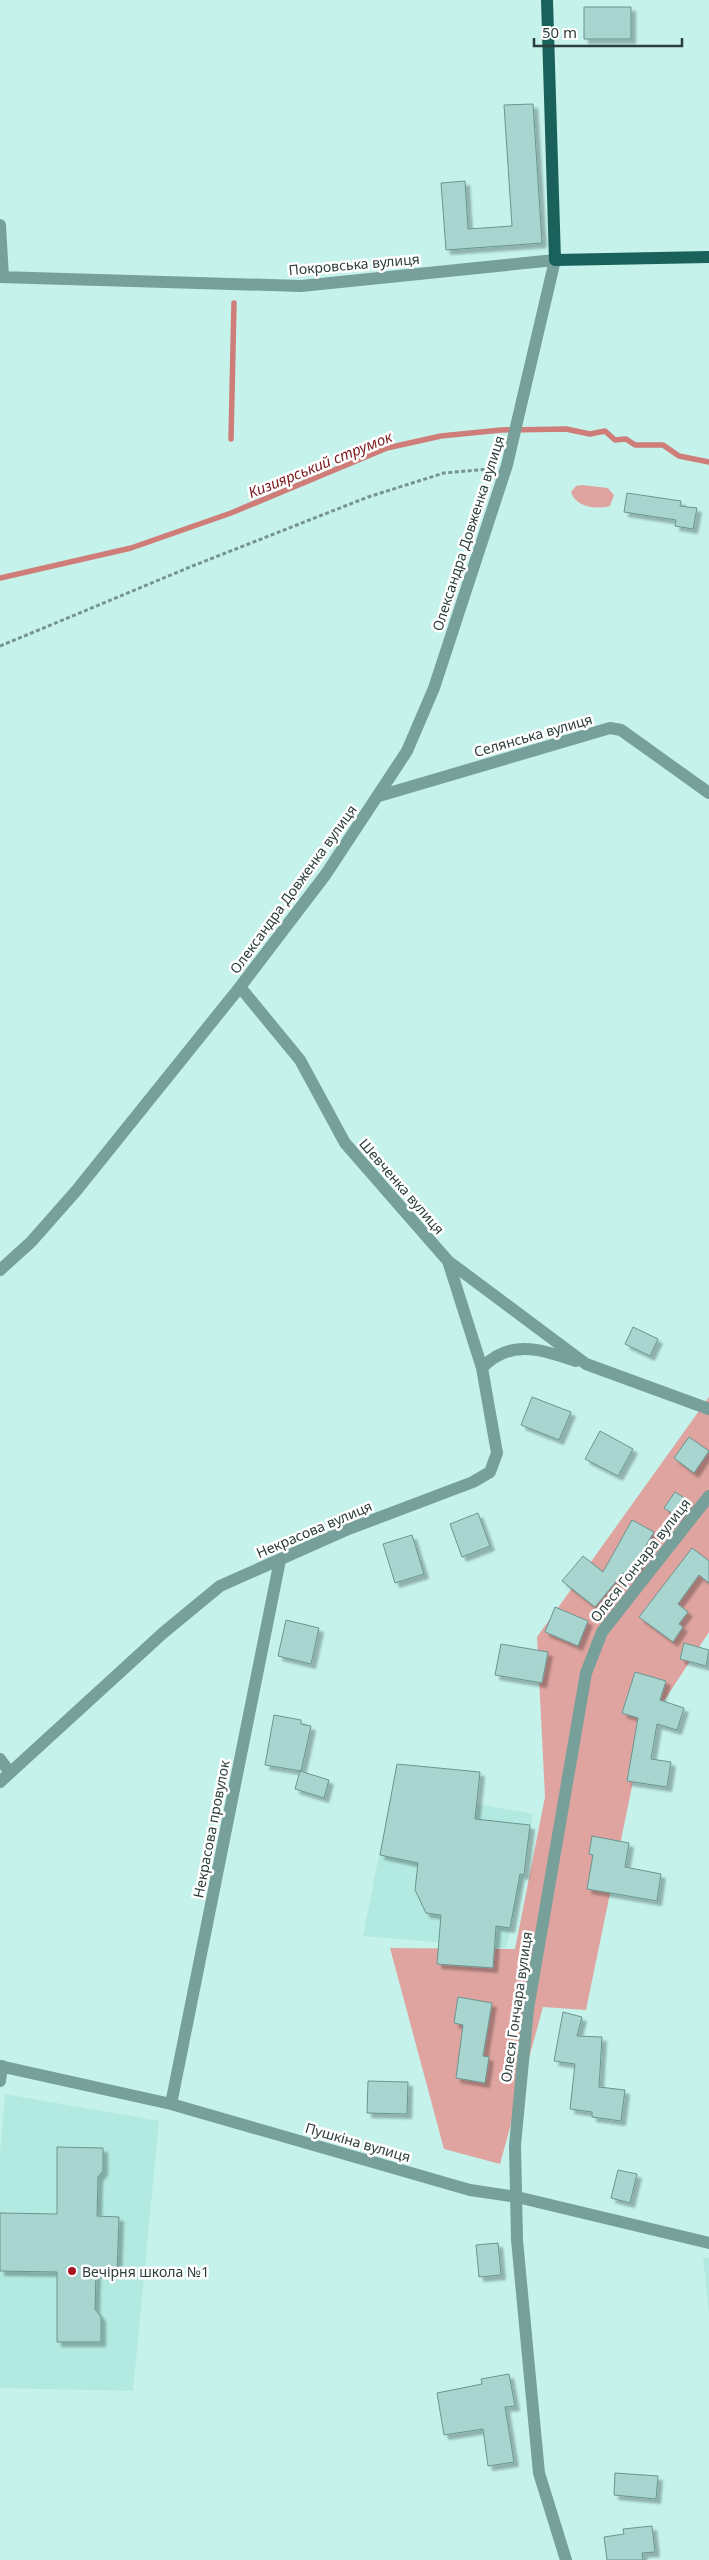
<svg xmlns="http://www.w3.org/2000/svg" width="709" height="2560" viewBox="0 0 709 2560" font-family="'Noto Sans',sans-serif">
<defs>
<filter id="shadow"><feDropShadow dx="4.5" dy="4.5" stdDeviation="1" flood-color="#0004"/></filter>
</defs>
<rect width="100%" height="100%" fill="#c5f3ec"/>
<path fill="#b2eae2" d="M 397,1764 L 480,1772 L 477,1804 L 533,1814 L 524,1875 L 506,1948 L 363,1936 Z
M 5,2094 L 159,2121 L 133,2391 L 0,2388 L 0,2153 Z
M 703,2257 L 709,2258 L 709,2314 Z"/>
<path fill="#dfa49f" d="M 582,485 L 608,488 L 614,495 L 610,506 C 597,510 575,507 571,492 L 576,486 Z
M 709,1397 L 709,1632 L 643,1733 L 586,2010 L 543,2007 L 500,2164 L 444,2149 L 390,1948 L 515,1949 L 545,1797 L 537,1637 Z"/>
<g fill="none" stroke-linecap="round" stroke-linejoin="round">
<path stroke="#cf7d78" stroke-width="5.5" d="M 231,439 L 234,303
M 0,578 L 131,548 L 231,513 L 387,448 L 441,436 L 501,430 L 566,429 L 590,434 L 605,431 L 615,440 L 626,439 L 635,445 L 663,445 L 679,456 L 709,462"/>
</g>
<path fill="#a8d5cf" stroke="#6a9590" filter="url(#shadow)" d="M 584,7 L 631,7 L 631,39 L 584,39 Z
M 533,104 L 542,243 L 446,250 L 441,183 L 465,181 L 468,229 L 512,226 L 504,105 Z
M 627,493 L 681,501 L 680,506 L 697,508 L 693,529 L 675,526 L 676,520 L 624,512 Z
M 633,1327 L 658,1339 L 650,1356 L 625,1344 Z
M 532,1397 L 571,1412 L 559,1440 L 521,1425 Z
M 600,1431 L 633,1449 L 618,1476 L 585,1459 Z
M 689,1437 L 709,1451 L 694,1473 L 674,1458 Z
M 675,1492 L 689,1501 L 678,1517 L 664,1508 Z
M 478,1513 L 490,1546 L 462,1557 L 450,1524 Z
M 632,1520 L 654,1532 L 637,1560 L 645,1564 L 633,1579 L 623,1573 L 595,1607 L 562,1581 L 583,1556 L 603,1572 Z
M 412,1535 L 424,1574 L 395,1583 L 383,1544 Z
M 692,1548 L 709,1561 L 709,1583 L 699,1575 L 678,1604 L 688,1612 L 679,1624 L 683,1627 L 673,1642 L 639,1617 Z
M 555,1607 L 588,1621 L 578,1646 L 545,1632 Z
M 286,1620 L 319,1628 L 311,1664 L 278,1656 Z
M 684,1643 L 709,1650 L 706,1666 L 680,1659 Z
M 501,1644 L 548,1652 L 542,1683 L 495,1675 Z
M 635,1672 L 666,1681 L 660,1700 L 684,1708 L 677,1730 L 657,1724 L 651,1759 L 671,1762 L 667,1787 L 627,1781 L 638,1718 L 622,1713 Z
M 274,1715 L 301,1720 L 301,1724 L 311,1726 L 301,1771 L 265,1765 Z
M 397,1764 L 480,1772 L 475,1819 L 530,1825 L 524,1875 L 520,1874 L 510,1928 L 496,1926 L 493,1968 L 437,1964 L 441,1915 L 426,1913 L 415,1890 L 418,1863 L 380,1855 Z
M 300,1771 L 329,1780 L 324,1798 L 295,1789 Z
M 592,1836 L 629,1843 L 625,1867 L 661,1874 L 657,1901 L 587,1889 L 593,1855 L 589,1854 Z
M 458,1997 L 492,2003 L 483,2056 L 489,2057 L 485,2083 L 456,2078 L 463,2025 L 454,2023 Z
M 563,2012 L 582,2017 L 577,2036 L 602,2037 L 599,2087 L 625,2090 L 621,2121 L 592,2117 L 592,2112 L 570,2109 L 575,2064 L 554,2061 Z
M 368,2081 L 408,2082 L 407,2114 L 367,2113 Z
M 57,2147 L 103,2148 L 103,2171 L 98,2177 L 97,2216 L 119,2217 L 117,2272 L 96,2272 L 95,2309 L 101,2317 L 101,2342 L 57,2342 L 57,2272 L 0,2271 L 0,2213 L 57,2214 Z
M 618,2170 L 637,2174 L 630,2203 L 611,2198 Z
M 498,2243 L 501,2275 L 479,2277 L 476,2245 Z
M 509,2374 L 515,2406 L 505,2407 L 514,2462 L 488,2466 L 483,2429 L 444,2435 L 437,2393 L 482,2384 L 481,2379 Z
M 615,2473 L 658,2476 L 656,2499 L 614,2495 Z
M 652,2526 L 655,2552 L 642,2553 L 643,2560 L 607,2560 L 604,2537 L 624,2534 L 623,2529 Z"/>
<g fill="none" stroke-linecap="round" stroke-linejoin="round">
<path stroke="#769590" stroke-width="3" stroke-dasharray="4 2.5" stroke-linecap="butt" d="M 0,646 L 195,565 L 368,497 L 444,473 L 489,469"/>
<path stroke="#77a09b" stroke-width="12" d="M 0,225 L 3,277
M 0,277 L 301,286 L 555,260 L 507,465 L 434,688 L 407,751 L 326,874 L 240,987 L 76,1191 L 31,1242 L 0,1270
M 379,796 L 610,728 L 621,730 L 709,793
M 240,987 L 300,1060 L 345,1143 L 448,1261 L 586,1364 L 709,1409
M 482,1368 C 510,1338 542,1350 576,1361
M 0,1759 L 10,1773
M 0,1782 L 163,1633 L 220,1586 L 346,1530 L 473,1482 L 490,1472 L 497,1453 L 482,1368 L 448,1261
M 0,2066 L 171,2104 L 470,2190 L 517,2197 L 709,2243
M 0,2081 L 2,2066
M 171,2104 L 280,1560
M 566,2560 L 539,2473 L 517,2240 L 515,2145 L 528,2009 L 586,1673 L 602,1632 L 709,1496"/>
<path stroke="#19615a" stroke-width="12" d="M 547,0 L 555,260 L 709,257"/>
</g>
<circle fill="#aa1522" stroke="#fff" stroke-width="2" cx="72" cy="2271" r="5"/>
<g text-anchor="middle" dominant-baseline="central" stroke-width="5" stroke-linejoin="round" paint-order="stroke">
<g font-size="14" fill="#2d3f3c" stroke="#fff">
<text transform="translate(354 264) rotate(-5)">Покровська вулиця</text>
<text transform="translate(468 533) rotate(-72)">Олександра Довженка вулиця</text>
<text transform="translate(533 735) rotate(-16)">Селянська вулиця</text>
<text transform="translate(293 889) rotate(-54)">Олександра Довженка вулиця</text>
<text transform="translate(402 1186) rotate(49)">Шевченка вулиця</text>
<text transform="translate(314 1529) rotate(-23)">Некрасова вулиця</text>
<text transform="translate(640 1560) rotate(-52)">Олеся Гончара вулиця</text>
<text transform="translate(211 1829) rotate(-79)">Некрасова провулок</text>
<text transform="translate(516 2007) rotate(-82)">Олеся Гончара вулиця</text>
<text transform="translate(358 2142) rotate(16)">Пушкіна вулиця</text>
</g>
<g font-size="14" fill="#2d3f3c" stroke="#fff" text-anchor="start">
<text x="82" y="2271">Вечірня школа №1</text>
</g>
<g font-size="15" font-style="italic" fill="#7d1b1e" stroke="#fff">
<text transform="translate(320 464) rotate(-22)">Кизиярський струмок</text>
</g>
</g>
<path d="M534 38v8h148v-8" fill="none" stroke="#2d3f3c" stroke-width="2.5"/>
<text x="542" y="38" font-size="15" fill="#2d3f3c" stroke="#ffffff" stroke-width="4" paint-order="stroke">50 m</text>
</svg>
